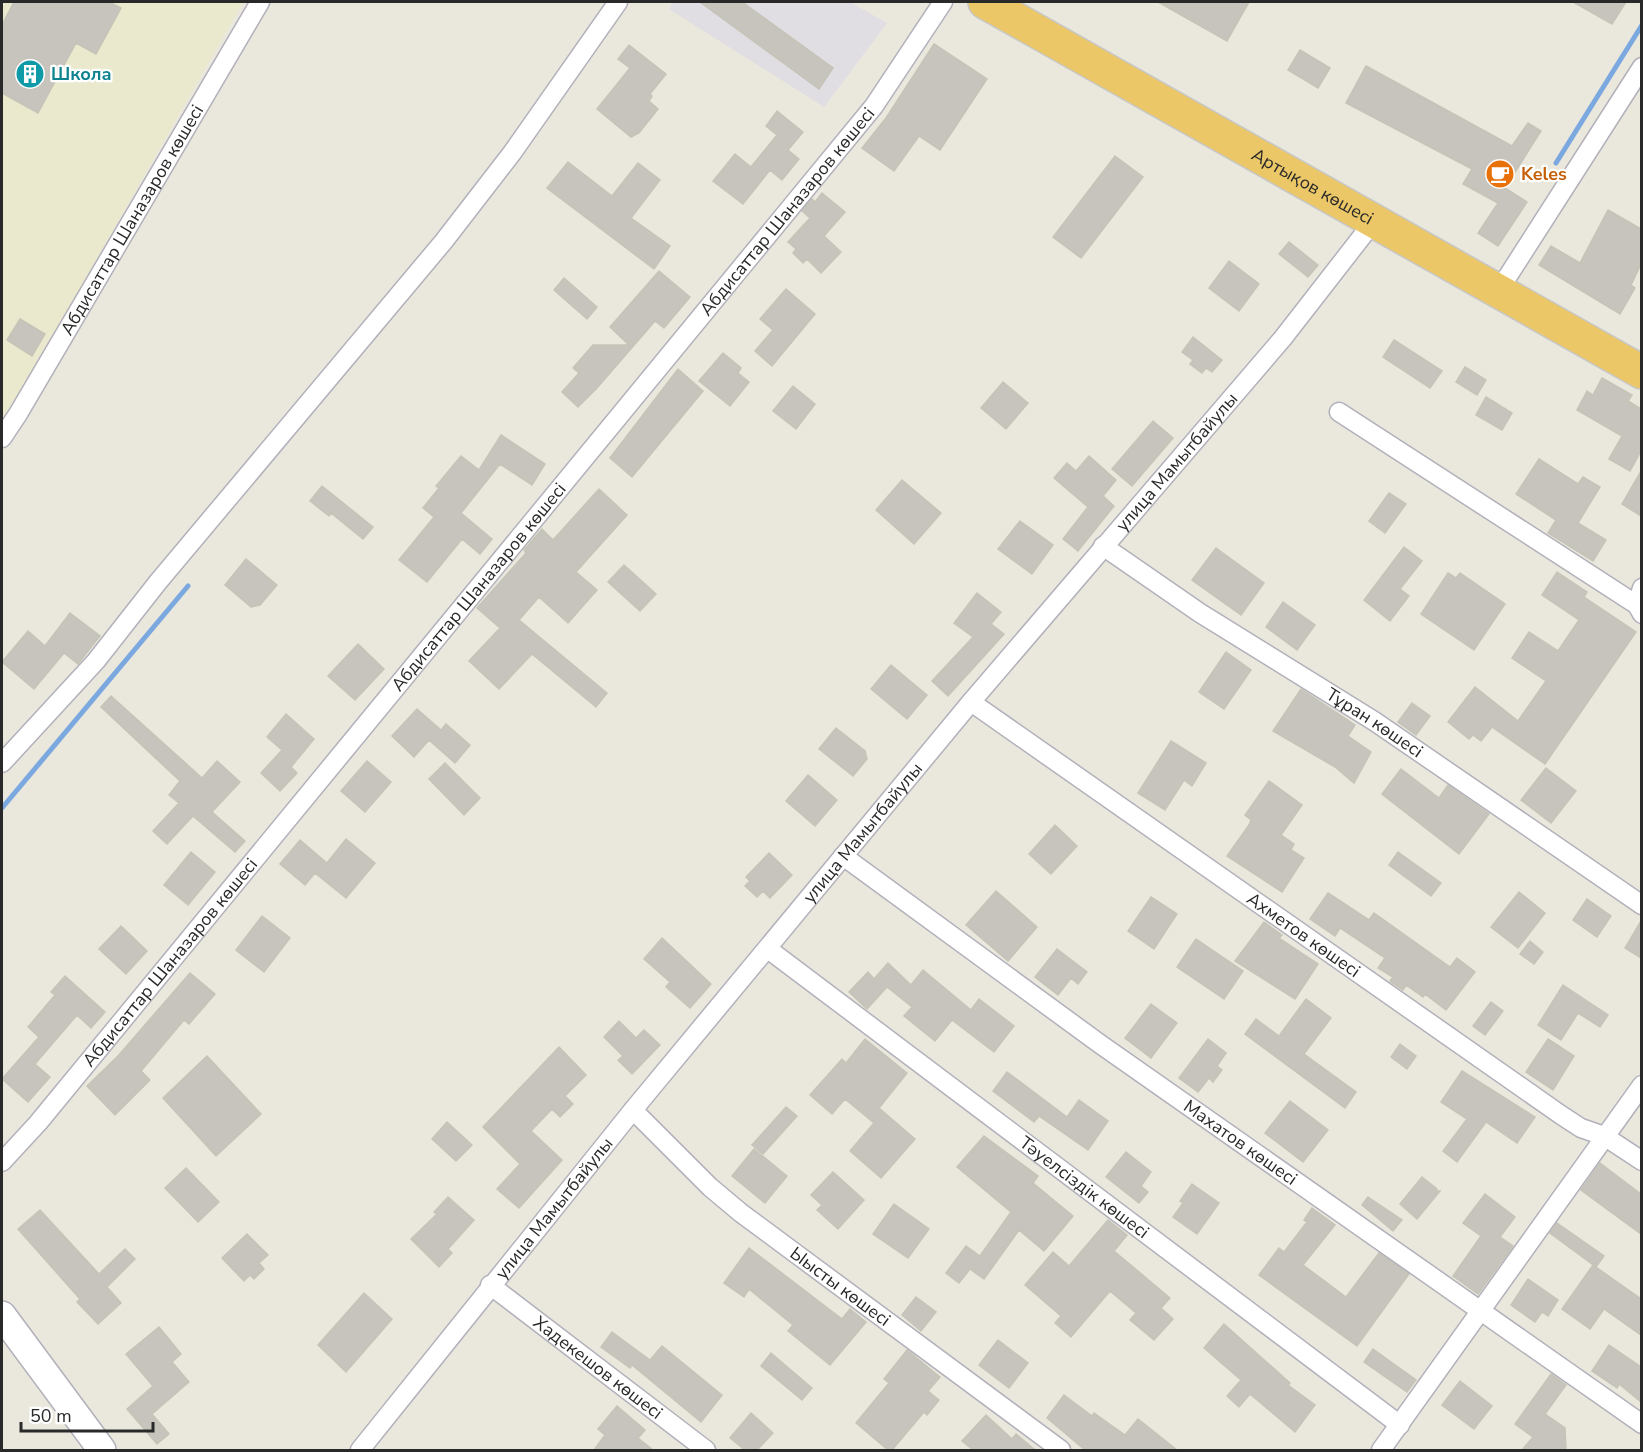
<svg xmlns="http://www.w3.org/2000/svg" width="1643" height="1452" viewBox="0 0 1643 1452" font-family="'Nunito Sans',sans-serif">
<rect width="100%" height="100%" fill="#eae8dd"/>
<path fill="#e0dde3" d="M 673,2 L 850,2 L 887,23 L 824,107 L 669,9 Z"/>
<path fill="#eae9ce" d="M 2,2 L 243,2 L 9,413 L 2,421 Z"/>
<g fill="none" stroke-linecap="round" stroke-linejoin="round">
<path stroke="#7ca8e0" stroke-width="5" d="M 1556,163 L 1642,25
M 2,808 L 188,586"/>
</g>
<path fill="#c6c4bc" stroke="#c5c4b7" stroke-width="1.5" d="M 14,2 L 109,2 L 121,8 L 96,54 L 76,43 L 38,113 L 2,93 L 2,25 Z
M 700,2 L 742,2 L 833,68 L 819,89 Z
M 1158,2 L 1249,2 L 1227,41 Z
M 1573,2 L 1626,2 L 1612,24 Z
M 934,44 L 987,79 L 940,150 L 919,136 L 894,171 L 862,148 L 886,118 Z
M 629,45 L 666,74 L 650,94 L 652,96 L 649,101 L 658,109 L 639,133 L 631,137 L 597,109 L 630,68 L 618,59 Z
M 1300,50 L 1330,68 L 1318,88 L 1288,70 Z
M 1366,66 L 1512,146 L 1528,123 L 1541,131 L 1505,188 L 1527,202 L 1498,246 L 1478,233 L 1498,203 L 1463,184 L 1472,169 L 1346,103 Z
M 777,111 L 803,132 L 788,150 L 799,159 L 782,180 L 770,170 L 743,204 L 713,181 L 735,154 L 751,167 L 777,135 L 766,126 Z
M 1115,156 L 1143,177 L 1081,258 L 1053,237 Z
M 568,162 L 612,196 L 638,163 L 660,180 L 631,218 L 670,246 L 654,269 L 547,188 Z
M 822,193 L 845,212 L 824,236 L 841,252 L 821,273 L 807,259 L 803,263 L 793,253 L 796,249 L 788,242 L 810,218 L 802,211 L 812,199 L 815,202 Z
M 1608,210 L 1641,229 L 1641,264 L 1631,285 L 1635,288 L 1620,314 L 1539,265 L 1551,246 L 1580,263 Z
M 1289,242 L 1318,265 L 1308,277 L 1279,254 Z
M 1229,261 L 1259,284 L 1239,311 L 1209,288 Z
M 659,271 L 690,297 L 664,328 L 655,321 L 597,388 L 578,407 L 562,392 L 579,373 L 573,368 L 593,345 L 629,345 L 610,327 Z
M 564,278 L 597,307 L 587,319 L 554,290 Z
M 786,289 L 815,314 L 772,366 L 755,351 L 773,330 L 760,319 Z
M 20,319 L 45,334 L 32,356 L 7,340 Z
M 1193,337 L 1222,360 L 1212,372 L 1206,368 L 1202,373 L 1190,364 L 1193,360 L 1182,352 Z
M 1394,340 L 1442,371 L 1430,388 L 1383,357 Z
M 723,353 L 741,368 L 738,373 L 749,382 L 730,406 L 699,381 Z
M 1465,367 L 1486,380 L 1477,395 L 1456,382 Z
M 678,369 L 703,391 L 632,477 L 610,458 Z
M 1602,378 L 1632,395 L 1628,401 L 1641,409 L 1641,451 L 1630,471 L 1609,459 L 1622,436 L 1577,410 L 1587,391 L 1593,395 Z
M 1003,382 L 1028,403 L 1006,429 L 981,408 Z
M 793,386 L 815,404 L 796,429 L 773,411 Z
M 1486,397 L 1512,413 L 1502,430 L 1476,415 Z
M 1153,421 L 1173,438 L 1132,486 L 1112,469 Z
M 501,435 L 545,464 L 532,485 L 500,464 L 461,513 L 492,539 L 480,554 L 462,539 L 427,582 L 399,560 L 434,517 L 423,508 L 439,488 L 436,486 L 461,456 L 479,470 Z
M 1089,456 L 1116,480 L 1103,496 L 1114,506 L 1078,551 L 1063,539 L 1088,507 L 1054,478 L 1067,463 L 1076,471 Z
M 1539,459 L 1578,484 L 1583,477 L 1600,487 L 1578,523 L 1606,540 L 1593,561 L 1548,533 L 1556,520 L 1516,494 Z
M 1641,471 L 1641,516 L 1622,504 Z
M 902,480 L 941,513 L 914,544 L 876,510 Z
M 322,486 L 373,527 L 363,539 L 331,513 L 329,516 L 310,501 Z
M 599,489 L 627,515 L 576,572 L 597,590 L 568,623 L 539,597 L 519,620 L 607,693 L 596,707 L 532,654 L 499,689 L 469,661 L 500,628 L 477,608 L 526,553 L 524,550 L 542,529 L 553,540 Z
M 1389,493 L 1406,504 L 1385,533 L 1369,521 Z
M 1020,521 L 1053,545 L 1032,574 L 998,549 Z
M 1404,547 L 1422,561 L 1400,589 L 1409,596 L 1390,621 L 1364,600 Z
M 1216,548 L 1264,583 L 1241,615 L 1192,580 Z
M 246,559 L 277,585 L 260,605 L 251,607 L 225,585 Z
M 624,565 L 656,594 L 640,611 L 608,582 Z
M 1557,572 L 1587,592 L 1584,597 L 1636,632 L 1545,764 L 1492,727 L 1481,741 L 1473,735 L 1469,739 L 1448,722 L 1475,687 L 1518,721 L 1546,681 L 1512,658 L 1529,632 L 1558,651 L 1579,620 L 1542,595 Z
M 1448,573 L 1456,578 L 1460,573 L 1505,604 L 1474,650 L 1421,614 Z
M 977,593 L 1001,612 L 991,624 L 1004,634 L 948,696 L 932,681 L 973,637 L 954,623 Z
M 1283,602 L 1315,625 L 1297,650 L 1266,627 Z
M 70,613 L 100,636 L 78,664 L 64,653 L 34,689 L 2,662 L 28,631 L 45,646 Z
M 358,644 L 384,669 L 355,700 L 328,676 Z
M 1226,652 L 1251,670 L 1224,709 L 1199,692 Z
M 891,665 L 927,695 L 907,719 L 871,689 Z
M 1301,689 L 1355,725 L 1348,736 L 1371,752 L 1354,783 L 1335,767 L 1273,731 Z
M 111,696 L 202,778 L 217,761 L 240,782 L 212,812 L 245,841 L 235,852 L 193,816 L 167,844 L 153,831 L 179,803 L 169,795 L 180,781 L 101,707 Z
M 1412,703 L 1430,716 L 1416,735 L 1398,722 Z
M 417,709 L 441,730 L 446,724 L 470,745 L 455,763 L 429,740 L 414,757 L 392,736 Z
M 286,714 L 314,739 L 291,767 L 297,773 L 280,791 L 261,773 L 282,750 L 267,737 Z
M 836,728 L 865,751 L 867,759 L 853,776 L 819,749 Z
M 1171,741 L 1206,763 L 1192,786 L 1184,780 L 1165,810 L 1138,793 Z
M 367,761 L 391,782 L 365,812 L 341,791 Z
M 445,763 L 480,798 L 464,815 L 429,779 Z
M 1546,768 L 1576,791 L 1551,823 L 1521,800 Z
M 1401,769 L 1439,798 L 1448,785 L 1489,814 L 1459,854 L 1382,794 Z
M 808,775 L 837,800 L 815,826 L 786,801 Z
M 1269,781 L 1302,805 L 1281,835 L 1294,844 L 1291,850 L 1304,858 L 1282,892 L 1227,856 L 1249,825 L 1251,820 L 1245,815 Z
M 1055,825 L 1077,846 L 1051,874 L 1029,854 Z
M 346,839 L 375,863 L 346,898 L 315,873 L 305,885 L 280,864 L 300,840 L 327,863 Z
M 191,852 L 215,872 L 188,905 L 164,885 Z
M 1398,852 L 1441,883 L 1431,896 L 1389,865 Z
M 769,853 L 792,875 L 770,898 L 763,891 L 757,897 L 745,886 L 750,881 L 746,877 Z
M 996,891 L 1037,927 L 1008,961 L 966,925 Z
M 1519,892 L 1545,913 L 1518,948 L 1491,927 Z
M 1328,893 L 1369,920 L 1374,913 L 1450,967 L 1457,958 L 1475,972 L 1446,1010 L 1425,994 L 1423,997 L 1406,985 L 1403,990 L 1390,981 L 1393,977 L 1378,968 L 1385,958 L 1340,928 L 1335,936 L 1310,919 Z
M 1151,897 L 1177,914 L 1154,949 L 1128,931 Z
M 1587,899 L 1611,916 L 1597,937 L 1573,920 Z
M 262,916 L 290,938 L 264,972 L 236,950 Z
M 1641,921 L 1641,958 L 1625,948 Z
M 1264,922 L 1282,935 L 1279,938 L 1318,964 L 1295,999 L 1235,961 Z
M 121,926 L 147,951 L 126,974 L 99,949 Z
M 662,938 L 711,984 L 690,1008 L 666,987 L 670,982 L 644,959 Z
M 1196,939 L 1243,971 L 1224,999 L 1177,967 Z
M 1530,941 L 1543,952 L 1534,964 L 1520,954 Z
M 1057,949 L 1087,972 L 1078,984 L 1071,978 L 1058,995 L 1035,977 Z
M 888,963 L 911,985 L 923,970 L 971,1010 L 979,999 L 1014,1026 L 994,1052 L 952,1020 L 935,1041 L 904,1016 L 912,1007 L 887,987 L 867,1009 L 849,992 L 868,972 L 874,979 Z
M 190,973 L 215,994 L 189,1024 L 184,1020 L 141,1071 L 150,1080 L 115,1115 L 87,1086 L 118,1056 Z
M 65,976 L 105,1012 L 91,1028 L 77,1015 L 35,1064 L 50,1077 L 28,1102 L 2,1079 L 39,1037 L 28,1027 L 55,995 L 51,992 Z
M 1563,985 L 1608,1015 L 1600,1027 L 1578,1013 L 1561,1040 L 1538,1025 Z
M 1306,999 L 1331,1018 L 1304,1054 L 1356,1092 L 1345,1108 L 1245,1034 L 1256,1019 L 1279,1036 Z
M 1491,1002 L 1503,1011 L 1485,1035 L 1473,1026 Z
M 1151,1004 L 1177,1023 L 1151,1058 L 1125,1038 Z
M 619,1021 L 636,1038 L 644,1030 L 660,1045 L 632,1074 L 618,1060 L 623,1056 L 604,1037 Z
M 865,1039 L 907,1073 L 879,1108 L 915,1139 L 881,1178 L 850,1151 L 874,1123 L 845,1099 L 832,1114 L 810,1095 L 842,1059 L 846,1063 Z
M 1208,1039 L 1226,1053 L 1217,1066 L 1222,1070 L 1213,1082 L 1209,1078 L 1198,1092 L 1179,1078 Z
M 1548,1039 L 1574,1056 L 1553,1090 L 1526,1072 Z
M 1400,1044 L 1416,1056 L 1407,1069 L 1391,1057 Z
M 559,1047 L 586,1075 L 565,1096 L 573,1104 L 560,1117 L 552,1109 L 531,1131 L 562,1160 L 519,1208 L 497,1189 L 520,1164 L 483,1127 Z
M 207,1056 L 261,1114 L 216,1156 L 163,1098 Z
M 1462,1071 L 1535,1117 L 1517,1143 L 1486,1122 L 1457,1162 L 1443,1151 L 1467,1119 L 1441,1102 Z
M 1007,1072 L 1067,1117 L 1079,1100 L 1108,1121 L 1088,1150 L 1039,1116 L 1034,1122 L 993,1091 Z
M 1290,1101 L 1328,1130 L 1303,1162 L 1265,1133 Z
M 786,1107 L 797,1116 L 763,1154 L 752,1145 Z
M 447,1122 L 472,1145 L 456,1161 L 432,1139 Z
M 984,1136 L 1038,1176 L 1033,1183 L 1073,1216 L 1044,1251 L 1019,1230 L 984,1279 L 970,1269 L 959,1283 L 946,1273 L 966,1246 L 980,1256 L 1011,1212 L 957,1167 Z
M 754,1149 L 787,1176 L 765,1203 L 732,1176 Z
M 1126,1152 L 1151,1172 L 1141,1186 L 1148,1192 L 1139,1203 L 1106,1177 Z
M 1600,1163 L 1641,1194 L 1641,1234 L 1581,1190 Z
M 186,1168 L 219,1202 L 198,1222 L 165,1188 Z
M 833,1172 L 864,1200 L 838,1229 L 817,1210 L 822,1205 L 811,1195 Z
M 1422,1177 L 1437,1189 L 1436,1191 L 1440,1191 L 1417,1219 L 1400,1204 Z
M 1192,1184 L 1219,1203 L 1197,1234 L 1173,1217 L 1183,1203 L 1180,1201 Z
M 1485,1194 L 1515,1217 L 1500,1237 L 1513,1246 L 1478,1294 L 1453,1276 L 1481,1236 L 1463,1223 Z
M 448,1197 L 474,1220 L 448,1249 L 452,1253 L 439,1267 L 411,1239 L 437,1214 L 434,1212 Z
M 1368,1197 L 1402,1220 L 1393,1231 L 1362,1205 Z
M 894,1204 L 929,1229 L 908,1258 L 873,1234 Z
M 1312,1208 L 1335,1225 L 1303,1265 L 1346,1297 L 1379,1253 L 1409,1274 L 1357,1346 L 1259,1275 L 1279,1248 L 1284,1252 L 1307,1222 L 1304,1220 Z
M 40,1210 L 99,1274 L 125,1249 L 135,1259 L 107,1287 L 121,1303 L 98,1324 L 77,1302 L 80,1299 L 18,1229 Z
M 1108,1220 L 1127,1235 L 1114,1251 L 1170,1298 L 1161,1308 L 1173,1319 L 1154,1340 L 1130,1320 L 1136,1313 L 1110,1291 L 1071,1337 L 1055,1323 L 1061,1316 L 1025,1285 L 1053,1252 L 1069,1266 Z
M 1557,1223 L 1604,1256 L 1596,1267 L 1550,1233 Z
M 247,1234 L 268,1255 L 259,1263 L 264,1269 L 254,1279 L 250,1275 L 244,1281 L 222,1258 Z
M 749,1248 L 842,1319 L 850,1309 L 866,1322 L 830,1365 L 788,1331 L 793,1325 L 749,1289 L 744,1297 L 724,1283 Z
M 1593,1265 L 1641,1299 L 1641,1335 L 1604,1309 L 1590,1329 L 1562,1309 Z
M 1528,1279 L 1558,1300 L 1548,1316 L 1542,1312 L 1535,1322 L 1511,1305 Z
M 364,1293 L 392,1319 L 346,1372 L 318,1345 Z
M 916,1297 L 936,1312 L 921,1331 L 902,1315 Z
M 1224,1324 L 1290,1383 L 1288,1385 L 1315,1405 L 1295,1432 L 1250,1394 L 1239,1407 L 1227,1396 L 1241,1380 L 1204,1348 Z
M 159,1327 L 181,1354 L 172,1362 L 189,1382 L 152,1414 L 169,1434 L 157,1444 L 127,1409 L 153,1386 L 126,1354 Z
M 612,1332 L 650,1360 L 662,1346 L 722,1395 L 701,1422 L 632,1365 L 630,1368 L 601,1347 Z
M 998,1340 L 1028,1363 L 1009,1388 L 979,1365 Z
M 1609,1345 L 1641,1367 L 1641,1402 L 1619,1384 L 1617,1388 L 1592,1371 Z
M 1373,1349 L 1416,1380 L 1407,1392 L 1364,1362 Z
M 907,1350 L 940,1377 L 928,1391 L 939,1400 L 927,1415 L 924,1412 L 892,1450 L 888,1450 L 856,1423 L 889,1383 L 884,1379 Z
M 771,1353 L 812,1388 L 802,1400 L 761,1366 Z
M 1551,1374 L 1566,1385 L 1545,1414 L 1565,1428 L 1566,1450 L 1522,1450 L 1533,1437 L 1515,1424 Z
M 1460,1381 L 1492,1406 L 1474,1429 L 1442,1405 Z
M 1064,1395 L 1092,1416 L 1094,1413 L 1125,1435 L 1138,1419 L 1177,1450 L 1085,1450 L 1047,1418 Z
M 617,1406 L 645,1430 L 638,1438 L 653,1450 L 594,1450 L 605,1435 L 598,1429 Z
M 751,1413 L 773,1433 L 757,1450 L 745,1450 L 730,1438 Z
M 986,1415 L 1012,1439 L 1016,1434 L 1035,1450 L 973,1450 L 962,1441 Z"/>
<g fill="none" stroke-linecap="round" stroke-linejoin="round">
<g stroke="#b2b0bb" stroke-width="21">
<g id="street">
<path d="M 1499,290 L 1642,67"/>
<path d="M 1339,412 L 1637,605 L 1642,614"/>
<path id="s1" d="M 2,438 L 18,414 L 260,2"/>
<path id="s2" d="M 1103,546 L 1200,613 L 1374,721 L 1642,905"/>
<path d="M 1637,605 L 1642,588"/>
<path id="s3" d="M 971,702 L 1561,1115 L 1581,1128 L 1604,1136 L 1642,1161"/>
<path d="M 2,763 L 96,661 L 158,582 L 444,241 L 512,153 L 618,2"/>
<path id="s4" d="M 843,856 L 1100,1044 L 1642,1424"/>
<path id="s5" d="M 768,949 L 1400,1425"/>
<path id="s6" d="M 633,1110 L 710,1187 L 741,1213 L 1061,1450"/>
<path id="s7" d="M 2,1162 L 38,1123 L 874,106 L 943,2"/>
<path id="s8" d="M 490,1285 L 706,1450"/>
<path id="s9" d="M 360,1450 L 633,1110 L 971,702 L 1283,338 L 1374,221"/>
<path d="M 1381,1450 L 1642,1085"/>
</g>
</g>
<g stroke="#b2b0bb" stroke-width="30">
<path id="secondary" d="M 2,1315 L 102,1450"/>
</g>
<g stroke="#c7c7c7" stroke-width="36">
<g id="highway">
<path id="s10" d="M 985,2 L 1642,372"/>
</g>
</g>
<use href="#street" stroke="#fff" stroke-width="18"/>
<use href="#secondary" stroke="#fff" stroke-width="27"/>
<use href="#highway" stroke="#ebc767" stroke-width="33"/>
</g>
<defs>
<g id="building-disc" transform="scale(1.5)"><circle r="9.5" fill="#0f9aa8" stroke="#fff"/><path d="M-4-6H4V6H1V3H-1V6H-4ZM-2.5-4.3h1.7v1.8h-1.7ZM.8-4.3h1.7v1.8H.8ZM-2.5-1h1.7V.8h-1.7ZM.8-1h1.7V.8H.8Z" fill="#fff"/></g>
<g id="cafe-disc" transform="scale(1.5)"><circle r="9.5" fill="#e8710a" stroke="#fff"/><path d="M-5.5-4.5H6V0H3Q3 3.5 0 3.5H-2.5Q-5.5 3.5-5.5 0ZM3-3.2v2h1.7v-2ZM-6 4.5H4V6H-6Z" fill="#fff"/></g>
</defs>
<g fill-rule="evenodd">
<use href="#building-disc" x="30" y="74"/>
<use href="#cafe-disc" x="1500" y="174"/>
</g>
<g text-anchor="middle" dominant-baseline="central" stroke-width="4.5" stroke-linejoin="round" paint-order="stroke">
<g font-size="18" font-weight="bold" fill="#0d838f" stroke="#fff" text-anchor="start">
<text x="51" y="74">Школа</text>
</g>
<g font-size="18" font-weight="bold" fill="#c56008" stroke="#fff" text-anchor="start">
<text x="1521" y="174">Keles</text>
</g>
<g font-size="18" fill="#292929" stroke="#fff">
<text stroke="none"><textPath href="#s10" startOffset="376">Артықов көшесі</textPath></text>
<text stroke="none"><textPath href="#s7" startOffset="1233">Абдисаттар Шаназаров көшесі</textPath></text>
<text stroke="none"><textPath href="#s1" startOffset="254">Абдисаттар Шаназаров көшесі</textPath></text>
<text stroke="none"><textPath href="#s9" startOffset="1282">улица Мамытбайулы</textPath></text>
<text stroke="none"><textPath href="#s7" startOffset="747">Абдисаттар Шаназаров көшесі</textPath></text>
<text stroke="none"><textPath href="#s2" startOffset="324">Тұран көшесі</textPath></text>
<text stroke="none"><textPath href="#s9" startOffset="796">улица Мамытбайулы</textPath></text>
<text stroke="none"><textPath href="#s3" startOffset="406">Ахметов көшесі</textPath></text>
<text stroke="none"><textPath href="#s7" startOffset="261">Абдисаттар Шаназаров көшесі</textPath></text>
<text stroke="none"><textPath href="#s4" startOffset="490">Махатов көшесі</textPath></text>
<text stroke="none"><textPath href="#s5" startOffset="396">Тәуелсіздік көшесі</textPath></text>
<text stroke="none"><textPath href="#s9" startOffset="310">улица Мамытбайулы</textPath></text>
<text stroke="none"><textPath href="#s6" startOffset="273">Ыысты көшесі</textPath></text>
<text stroke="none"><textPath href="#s8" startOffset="136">Хадекешов көшесі</textPath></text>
</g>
</g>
<rect width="1643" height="1452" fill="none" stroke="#292929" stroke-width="6"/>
<path d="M21 1422v9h132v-9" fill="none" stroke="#292929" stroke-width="3"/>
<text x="30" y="1422" font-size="18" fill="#292929" stroke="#ffffff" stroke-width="4.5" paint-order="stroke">50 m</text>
</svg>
